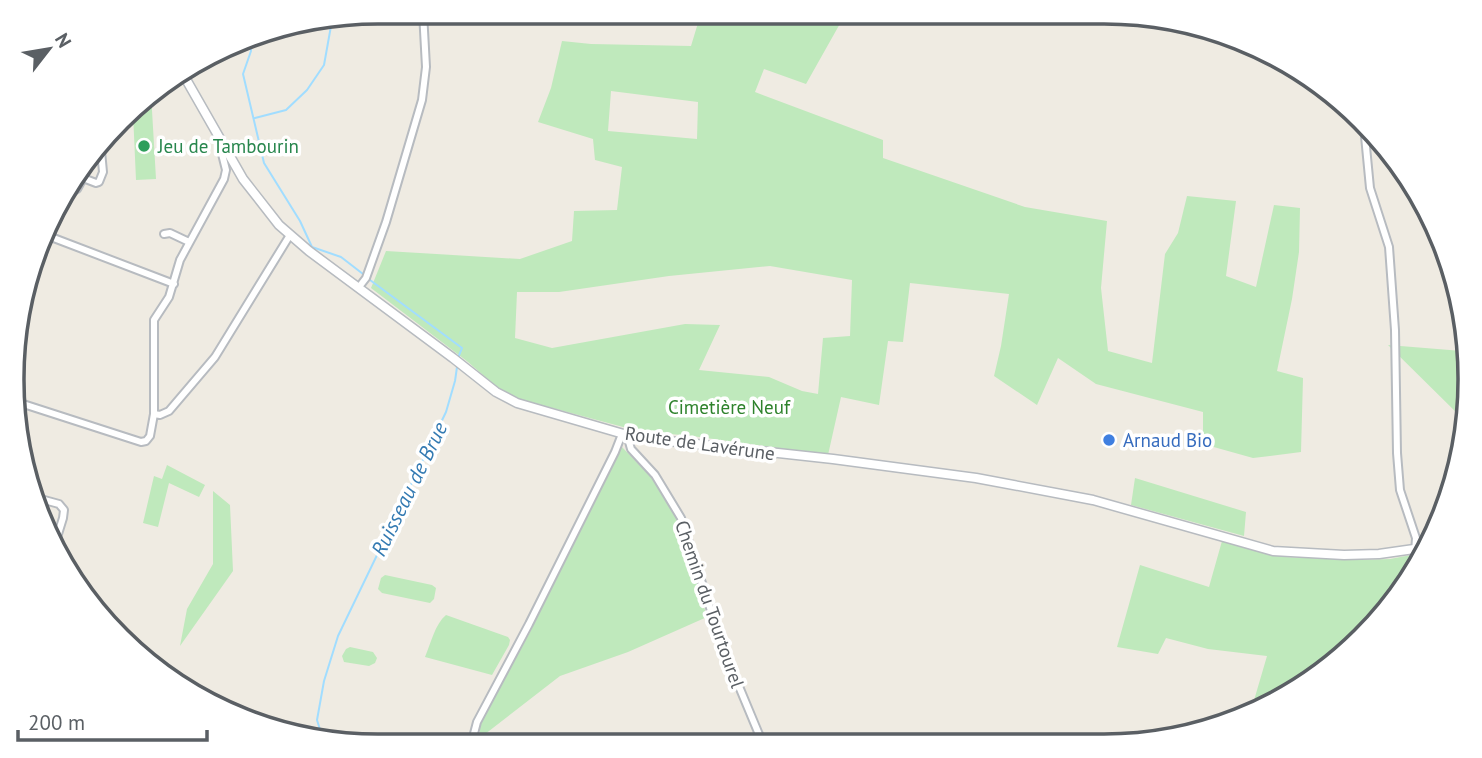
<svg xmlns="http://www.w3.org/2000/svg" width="1482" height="758" viewBox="0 0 1482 758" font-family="'PT Sans',sans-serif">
<rect width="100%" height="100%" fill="#efebe2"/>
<path fill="#bfe9bc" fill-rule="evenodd" d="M 701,13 L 846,13 L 806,84 L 764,69 L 755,92 L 883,140 L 883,158 L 1025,207 L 1107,221 L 1101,288 L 1108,351 L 1152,363 L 1165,254 L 1178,233 L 1187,196 L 1236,201 L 1226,276 L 1256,287 L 1274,205 L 1300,208 L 1299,252 L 1292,299 L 1277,371 L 1303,378 L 1301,452 L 1253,458 L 1203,444 L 1203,412 L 1096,384 L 1058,358 L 1037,405 L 994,376 L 1001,346 L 1009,294 L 910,283 L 903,342 L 888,341 L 879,405 L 841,397 L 828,455 L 692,436 L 638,431 L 515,398 L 499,389 L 468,362 L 371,288 L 386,251 L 520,259 L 572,241 L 574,211 L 617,210 L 622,167 L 595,160 L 593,139 L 538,122 L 551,88 L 562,41 L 591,44 L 691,46 ZM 611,91 L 698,102 L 697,139 L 608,131 ZM 770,266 L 852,280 L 850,336 L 823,338 L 818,394 L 802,391 L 769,377 L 699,370 L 720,325 L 685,324 L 552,348 L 515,338 L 517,292 L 559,292 L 669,276 Z
M 151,93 L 156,179 L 136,180 L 133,113 Z
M 1388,345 L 1462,351 L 1469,403 L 1464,420 Z
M 621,446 L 652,478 L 679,521 L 707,617 L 628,652 L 560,676 L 480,738 L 480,722 L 529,634 Z
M 167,465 L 205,485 L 199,497 L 169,483 L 158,527 L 143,523 L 154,476 L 162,479 Z
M 1135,478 L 1246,512 L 1244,536 L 1131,505 Z
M 213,491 L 230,505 L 233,571 L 180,646 L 187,609 L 213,564 Z
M 1222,541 L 1284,557 L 1360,560 L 1390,559 L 1411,555 L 1411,573 L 1379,621 L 1307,684 L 1250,714 L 1267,656 L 1208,649 L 1166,638 L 1158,654 L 1117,647 L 1140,565 L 1209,587 Z
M 385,575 L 432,585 L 436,588 L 434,599 L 430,603 L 382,593 L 378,589 L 381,578 Z
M 446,615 L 508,637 L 510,640 L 509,645 L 492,675 L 425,657 C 431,643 435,624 446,615 Z
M 350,647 L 373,652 L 377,658 L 375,663 L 369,666 L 344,662 L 342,656 L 346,649 Z"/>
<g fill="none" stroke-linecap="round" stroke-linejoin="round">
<path stroke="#a1ddff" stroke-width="2" d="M 250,38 L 251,51 L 243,74 L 264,163 L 300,221 L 312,247 L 341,257 L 363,274
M 255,118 L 286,110 L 307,90 L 324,65 L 331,26 L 336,19
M 370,280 L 462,348 L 458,358
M 322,736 L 317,720 L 324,681 L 338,636 L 446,412 L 455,381 L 457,367"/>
<g stroke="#b7bbc0" stroke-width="10">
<path id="minor" d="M 1364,126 L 1370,188 L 1389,247 L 1395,330 L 1397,453 L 1400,490 L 1416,538 L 1414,567
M 65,196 L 77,189 L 83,178 L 96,183 L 99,182 L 103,172 L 101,151
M 48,234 L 51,237 L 174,284
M 164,234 L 170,233 L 189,242
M 359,287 L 366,278 L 386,222 L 422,100 L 426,67 L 423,12
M 17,402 L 141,442 L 146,441 L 150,436 L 154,414 L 154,320 L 169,297 L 180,260 L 224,179 L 226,170 L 222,154 L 227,150
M 154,414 L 160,415 L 169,411 L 215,357 L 290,235
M 627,435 L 631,449 L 655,475 L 681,518 L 723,648 L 763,744
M 37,498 L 59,504 L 64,510 L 63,518 L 54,547
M 471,745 L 477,722 L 529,624 L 615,452 L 622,434"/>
</g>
<g stroke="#b7bbc0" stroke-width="11">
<path id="tertiary" d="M 183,74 L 243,179 L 279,225 L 309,251 L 453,358 L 496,392 L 517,403 L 627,435 L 659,440 L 833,459 L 976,478 L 1093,500 L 1273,551 L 1344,555 L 1379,554 L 1428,547"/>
</g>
<use href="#minor" stroke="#fff" stroke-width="6"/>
<use href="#tertiary" stroke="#fff" stroke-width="8"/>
</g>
<circle fill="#2e9e5b" stroke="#fff" stroke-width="2.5" cx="144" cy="146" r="7"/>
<circle fill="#3f7fe0" stroke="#fff" stroke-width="2.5" cx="1109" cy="440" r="7"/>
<g text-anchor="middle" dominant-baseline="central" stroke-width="7" stroke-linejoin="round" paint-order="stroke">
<g font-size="19" fill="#27864d" stroke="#fff" text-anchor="start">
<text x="158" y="146">Jeu de Tambourin</text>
</g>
<g font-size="19" fill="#2e822c" stroke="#fff">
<text x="729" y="407">Cimetière Neuf</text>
</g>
<g font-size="19" fill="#366cbe" stroke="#fff" text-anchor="start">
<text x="1123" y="440">Arnaud Bio</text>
</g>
<g font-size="19" fill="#5a5f64" stroke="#fff">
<text transform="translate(700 443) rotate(8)">Route de Lavérune</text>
<text transform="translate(710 604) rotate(71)">Chemin du Tourtourel</text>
</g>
<g font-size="21" font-style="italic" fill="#337ab2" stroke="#fff">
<text transform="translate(409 489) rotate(-64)">Ruisseau de Brue</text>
</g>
</g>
<path d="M0 0H1482V758H0ZM378 24H1104A354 354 0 0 1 1458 378V380A354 354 0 0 1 1104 734H378A354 354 0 0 1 24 380V378A354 354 0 0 1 378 24Z" fill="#fff" fill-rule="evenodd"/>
<path fill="none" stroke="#5a5f64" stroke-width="3.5" d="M378 24H1104A354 354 0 0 1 1458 378V380A354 354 0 0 1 1104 734H378A354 354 0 0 1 24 380V378A354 354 0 0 1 378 24Z"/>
<g transform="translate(49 49) rotate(59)" stroke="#ffffff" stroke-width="5" paint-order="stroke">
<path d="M0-5L12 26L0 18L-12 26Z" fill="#5a5f64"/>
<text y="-10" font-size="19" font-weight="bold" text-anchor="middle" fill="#5a5f64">N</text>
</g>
<path d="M18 730v10h189v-10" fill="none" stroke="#5a5f64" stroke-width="3.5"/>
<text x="28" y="730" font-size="21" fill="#5a5f64" stroke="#ffffff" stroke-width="5" paint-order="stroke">200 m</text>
</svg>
